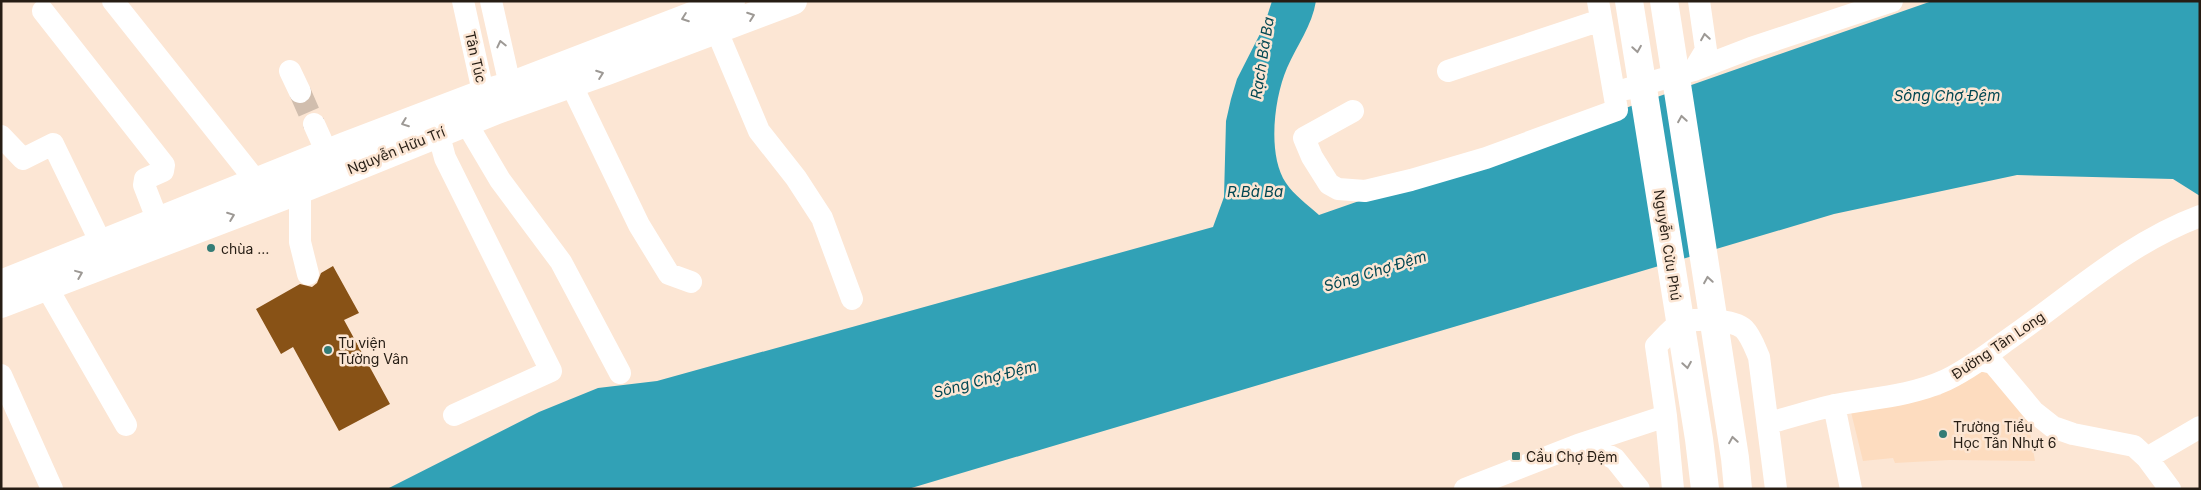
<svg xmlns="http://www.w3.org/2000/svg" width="2201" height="490" viewBox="0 0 2201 490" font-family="Inter,sans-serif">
<rect width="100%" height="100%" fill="#fce6d4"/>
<path fill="#fddcbf" d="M 1989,368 L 2026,409 L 2035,461 L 1950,460 L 1895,463 L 1893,458 L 1863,461 L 1850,408 L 1941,395 L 1939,386 Z"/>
<path fill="#31a1b6" d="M 1272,1 L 1316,1 C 1312,26 1297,45 1287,68 C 1274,98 1267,155 1286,183 C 1294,195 1308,205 1319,215 L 1932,1 L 2200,1 L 2200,196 L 2173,179 L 2017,175 L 1834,214 L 908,489 L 387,489 L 539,412 L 598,388 L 657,381 L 1213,227 L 1224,197 L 1226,121 L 1231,99 L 1237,79 L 1264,26 Z"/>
<path fill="#885216" d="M 333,266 L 359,313 L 344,320 L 390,404 L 339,431 L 293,347 L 281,354 L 256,309 L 300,284 L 312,287 L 317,283 L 321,273 Z"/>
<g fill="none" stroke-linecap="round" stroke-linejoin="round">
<path stroke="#d1beae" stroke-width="22" stroke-dasharray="22 11" stroke-linecap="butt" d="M 300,92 L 314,124"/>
<path stroke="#fff" stroke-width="22" d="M 113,1 L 256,181
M 463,1 L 487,110
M 491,1 L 514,103
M 43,11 L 164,165 L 163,171 L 145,179 L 144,185 L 158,221
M 716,29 L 759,131 L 796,178 L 822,218 L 852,299
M 1694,70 L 1706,50 L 1699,1
M 290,71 L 300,92
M 1448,71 L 1601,20
M 571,84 L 639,225 L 669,274 L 691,282
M 1627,89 L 1694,70 L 1751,48 L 1892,1
M 458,109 L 500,180 L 561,262 L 620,373
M 1353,111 L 1304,138 L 1312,157 L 1329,184 L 1338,189 L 1365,191 L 1411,180 L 1486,158 L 1617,110 L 1598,1
M 434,117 L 445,158 L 551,371 L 454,415
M 314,124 L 327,153
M 1,136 L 23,159 L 53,144 L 101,243
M 300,190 L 300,242 L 308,274
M 38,272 L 126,425
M 1980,360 L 1993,363 L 2034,412 L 2053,427 L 2073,434 L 2134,446 L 2147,458 L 2170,489
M 1,375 L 52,489
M 1834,405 L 1851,489
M 1769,423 C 1791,417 1813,410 1835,405 C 1872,398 1911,396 1946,380 C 1967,370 1987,355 2006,341 C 2069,298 2127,243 2200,216
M 1578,445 L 1666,416
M 2147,458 L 2200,427
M 1465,489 L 1578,445 L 1600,451 L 1615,459 L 1639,489
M 1673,489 L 1666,416 L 1656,346 C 1663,339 1671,329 1679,324 C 1691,317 1734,319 1744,329 C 1751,336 1755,348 1759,357 L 1776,489"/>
<path stroke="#fff" stroke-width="28" d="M 1629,1 L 1699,439 L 1705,489
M 1664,1 L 1735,458 L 1738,489
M 1,284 L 345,146 L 484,93 L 510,86 L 731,1
M 1,304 L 292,193 L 497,110 L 607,71 L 793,1"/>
</g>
<defs><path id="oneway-chevron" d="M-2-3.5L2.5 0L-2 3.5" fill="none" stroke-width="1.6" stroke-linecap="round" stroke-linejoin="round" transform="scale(1.25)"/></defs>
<g stroke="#9d9995">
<use href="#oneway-chevron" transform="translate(751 16) rotate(-20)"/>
<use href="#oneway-chevron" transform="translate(685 18) rotate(160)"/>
<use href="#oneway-chevron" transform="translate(1705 37) rotate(-99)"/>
<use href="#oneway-chevron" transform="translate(501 44) rotate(-103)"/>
<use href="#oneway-chevron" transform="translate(1637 49) rotate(81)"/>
<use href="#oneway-chevron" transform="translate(600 74) rotate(-20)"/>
<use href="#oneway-chevron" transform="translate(1682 119) rotate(-99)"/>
<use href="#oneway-chevron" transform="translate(405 123) rotate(159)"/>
<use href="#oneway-chevron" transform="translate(231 216) rotate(-21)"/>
<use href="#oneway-chevron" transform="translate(79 274) rotate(-22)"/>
<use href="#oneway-chevron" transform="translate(1708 280) rotate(-99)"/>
<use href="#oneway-chevron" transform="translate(1687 365) rotate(81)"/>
<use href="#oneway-chevron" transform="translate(1733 440) rotate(-99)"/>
</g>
<g fill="#347c76" stroke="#fce6d4" stroke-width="2">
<circle cx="211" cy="248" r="5"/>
<circle cx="328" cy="350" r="5"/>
<circle cx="1943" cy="434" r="5"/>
<rect x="1511" y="451" width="10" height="10" rx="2.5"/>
</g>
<g text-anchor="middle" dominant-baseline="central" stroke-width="5" stroke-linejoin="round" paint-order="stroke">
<g font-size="14" fill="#261d14" stroke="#fce6d4">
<text transform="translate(476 57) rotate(77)">Tân Túc</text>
<text transform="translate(396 150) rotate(-22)">Nguyễn Hữu Trí</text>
<text transform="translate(1668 245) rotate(81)">Nguyễn Cửu Phú</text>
<text transform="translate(1998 345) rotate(-34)">Đường Tân Long</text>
</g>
<g font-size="14" fill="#261d14" stroke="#fce6d4" text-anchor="start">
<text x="221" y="248">chùa …</text>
<text x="338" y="342">Tu viện<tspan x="338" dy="16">Tường Vân</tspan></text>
<text x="1953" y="426">Trường Tiểu<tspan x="1953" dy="16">Học Tân Nhựt 6</tspan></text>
<text x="1526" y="456">Cầu Chợ Đệm</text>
</g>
<g font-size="15" font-style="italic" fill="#024752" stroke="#fce6d4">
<text transform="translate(1262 58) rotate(-81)">Rạch Bà Ba</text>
<text x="1947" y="95">Sông Chợ Đệm</text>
<text x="1255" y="191">R.Bà Ba</text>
<text transform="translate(1375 271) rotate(-17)">Sông Chợ Đệm</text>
<text transform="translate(985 379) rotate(-15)">Sông Chợ Đệm</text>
</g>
</g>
<rect width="2201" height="490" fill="none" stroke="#261d14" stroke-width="5"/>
</svg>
